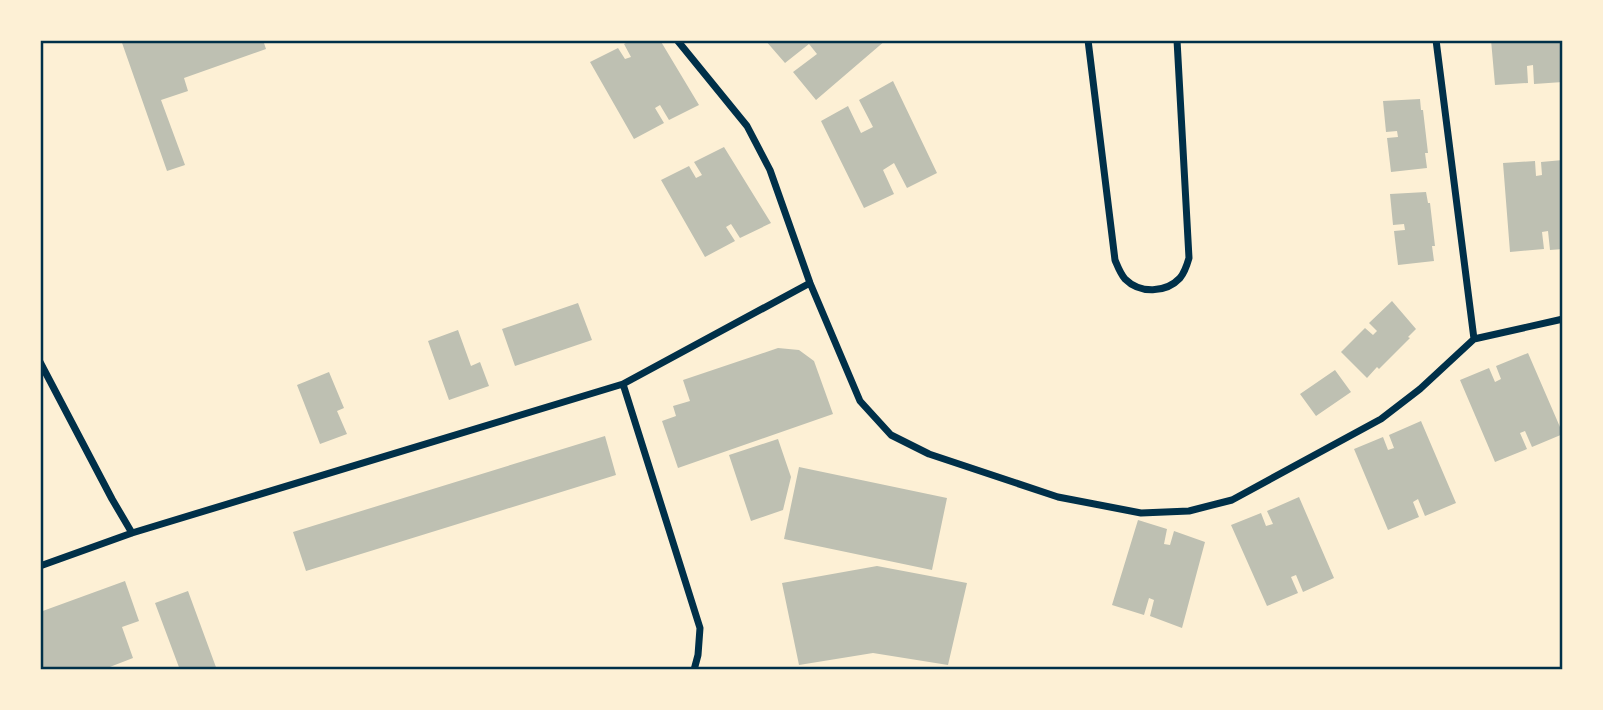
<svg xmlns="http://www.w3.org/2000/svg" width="1603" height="710" viewBox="0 0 1603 710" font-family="Signika,sans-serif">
<rect width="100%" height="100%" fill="#fdf0d5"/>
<path fill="#bec0b2" d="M 121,40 L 263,40 L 266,49 L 184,78 L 188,91 L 161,100 L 185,165 L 167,171 Z
M 631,40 L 660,40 L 699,105 L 669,120 L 660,105 L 655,108 L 664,123 L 634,139 L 590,62 L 618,48 L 625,59 L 631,57 L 624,44 Z
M 765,40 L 886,40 L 816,100 L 793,72 L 817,54 L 809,44 L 785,63 Z
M 1491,40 L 1563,40 L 1563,82 L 1534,84 L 1533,65 L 1527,66 L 1528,83 L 1495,85 Z
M 893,81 L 937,173 L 907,188 L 894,163 L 883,170 L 894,194 L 864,208 L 821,121 L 848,106 L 861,133 L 873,127 L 859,100 Z
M 1420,99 L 1421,110 L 1423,110 L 1428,153 L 1425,153 L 1427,168 L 1391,172 L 1387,138 L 1398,137 L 1397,131 L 1386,132 L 1383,101 Z
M 724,147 L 771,223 L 740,238 L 731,224 L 726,227 L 735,241 L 705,257 L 661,180 L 689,166 L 696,178 L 702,175 L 694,162 Z
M 1563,160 L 1563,249 L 1550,250 L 1548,231 L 1542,232 L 1544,249 L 1510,252 L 1503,163 L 1535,161 L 1536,176 L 1542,175 L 1541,162 Z
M 1426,192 L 1428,203 L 1430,203 L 1435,246 L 1432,246 L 1434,261 L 1398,265 L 1394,231 L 1405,230 L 1404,224 L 1393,225 L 1390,194 Z
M 1392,301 L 1416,329 L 1408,337 L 1410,338 L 1379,369 L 1377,367 L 1367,378 L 1341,352 L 1365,328 L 1373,335 L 1377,331 L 1369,323 Z
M 578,303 L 592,340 L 515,366 L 502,329 Z
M 458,330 L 471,366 L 480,362 L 489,386 L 449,400 L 428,341 Z
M 778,348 L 799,350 L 814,361 L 833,414 L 678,468 L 662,421 L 676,416 L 673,406 L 690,401 L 683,380 Z
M 1528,353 L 1563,434 L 1532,447 L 1525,431 L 1520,433 L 1527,449 L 1495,462 L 1460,380 L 1489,368 L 1495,382 L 1501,379 L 1496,366 Z
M 1335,370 L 1351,392 L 1316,416 L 1300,394 Z
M 329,372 L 344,408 L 337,411 L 347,434 L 320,444 L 297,385 Z
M 1421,421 L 1456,503 L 1425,516 L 1418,499 L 1413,502 L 1419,517 L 1388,530 L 1354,449 L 1383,437 L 1388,450 L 1394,448 L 1389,435 Z
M 605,436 L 616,475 L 306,571 L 293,532 Z
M 778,439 L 791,477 L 783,510 L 751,521 L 729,455 Z
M 799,467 L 947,498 L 932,570 L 784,539 Z
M 1299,497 L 1334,578 L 1303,592 L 1296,575 L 1291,577 L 1298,593 L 1267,606 L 1231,525 L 1261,513 L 1266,526 L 1273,524 L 1267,511 Z
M 1138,520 L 1167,529 L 1164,544 L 1170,545 L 1174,531 L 1205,542 L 1182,628 L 1150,616 L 1154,600 L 1149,598 L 1144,615 L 1112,605 Z
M 877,566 L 967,583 L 948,665 L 873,653 L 799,665 L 782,583 Z
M 125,581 L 139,621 L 122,627 L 133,658 L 102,670 L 40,670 L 40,612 Z
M 188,591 L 217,670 L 180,670 L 155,603 Z"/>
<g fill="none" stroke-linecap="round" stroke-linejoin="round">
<path stroke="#003049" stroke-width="7" d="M 677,40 L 747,126 L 770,170 L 810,283 L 860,401 L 891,435 L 929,454 L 1058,497 L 1141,513 L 1189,511 L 1232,500 L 1381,419 L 1420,389 L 1474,339 L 1563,319
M 1088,40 L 1115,260 C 1118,267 1120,273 1125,279 C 1140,294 1166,293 1180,278 C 1185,272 1187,265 1189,258 L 1177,40
M 1436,40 L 1474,339
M 40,362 L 112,499 L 132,533
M 623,384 L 700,628 L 698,655 L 694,670
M 40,566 L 132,533 L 623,384 L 810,283"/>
</g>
<rect width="1603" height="710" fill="none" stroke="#fdf0d5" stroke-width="84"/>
<rect x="42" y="42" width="1519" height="626" fill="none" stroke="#003049" stroke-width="2.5"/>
</svg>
